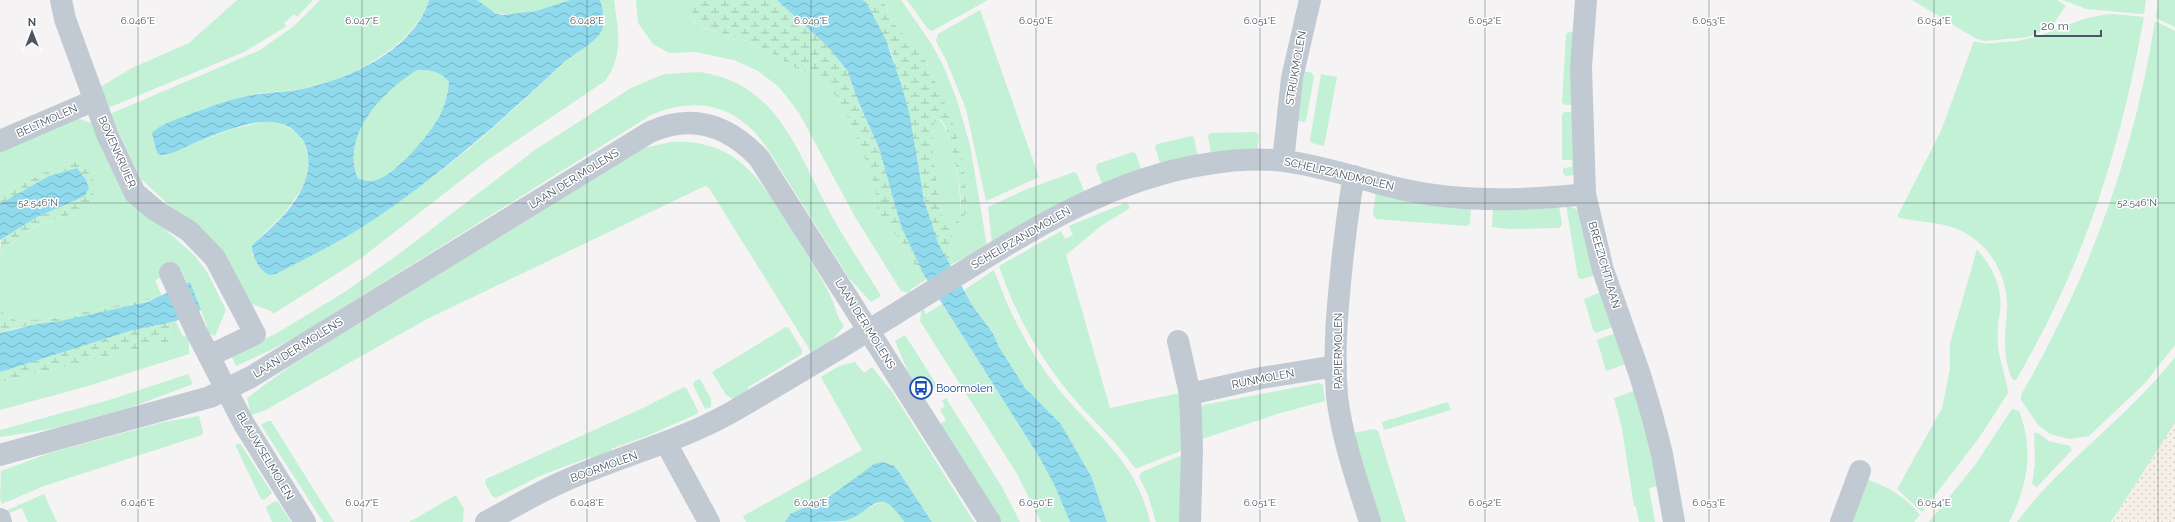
<svg xmlns="http://www.w3.org/2000/svg" width="2175" height="522" viewBox="0 0 2175 522" font-family="Raleway,sans-serif">
<defs>
<pattern id="wetland-marsh" width="20" height="14" patternUnits="userSpaceOnUse"><rect width="20" height="14" fill="#c3f1d5"/><path d="M1 5h8M5 5V1M11 12h8M15 12V8" fill="none" stroke="#a0c6b0"/></pattern>
<pattern id="sand-dots" width="8" height="8" patternUnits="userSpaceOnUse"><rect width="8" height="8" fill="#f5f0e5"/><path d="M2 2h.1M6 6h.1" fill="none" stroke="#d4d0c7" stroke-width="1.8" stroke-linecap="round"/></pattern>
<pattern id="water-waves" width="16" height="10" patternUnits="userSpaceOnUse"><rect width="16" height="10" fill="#90daee"/><path d="M0 5q4-4 8 0t8 0" fill="none" stroke="#78b4c4"/></pattern>
</defs>
<rect width="100%" height="100%" fill="#f5f3f3"/>
<path fill="#c3f1d5" d="M 237,0 L 313,0 L 297,17 L 294,14 L 284,23 L 287,26 L 244,52 L 108,108 L 100,87 L 132,68 L 189,43 Z
M 320,0 L 429,0 C 414,47 346,82 300,89 C 280,92 260,92 240,97 C 210,105 182,117 155,130 L 160,155 L 233,129 L 267,121 L 280,122 L 300,135 L 304,142 L 309,158 L 307,177 L 301,190 L 283,215 L 258,239 L 252,255 L 269,275 L 276,274 C 332,245 383,214 433,177 C 480,142 523,101 565,61 C 574,53 598,40 602,30 C 605,20 603,9 600,0 L 614,0 C 618,29 624,56 605,81 L 486,161 L 360,259 L 273,314 L 271,311 L 248,303 L 198,232 L 141,179 L 110,114 L 260,50 L 294,26 Z
M 477,0 L 570,0 C 538,10 505,28 477,0 Z
M 636,0 L 691,0 L 694,22 L 703,28 L 742,39 L 761,47 L 790,65 L 820,80 L 837,97 L 861,146 L 875,188 L 876,207 L 880,215 L 900,239 L 924,281 L 911,289 L 910,293 L 901,291 L 854,215 L 799,113 L 779,87 L 758,71 L 734,60 L 695,52 L 669,53 L 653,44 L 638,23 Z
M 880,0 L 901,0 L 931,43 L 942,63 L 956,97 L 970,145 L 987,246 L 952,264 L 949,251 L 953,235 L 967,211 L 964,175 L 959,143 L 925,58 L 892,22 L 886,6 Z
M 907,0 L 988,0 L 932,31 L 927,28 Z
M 1912,0 L 2057,0 L 2066,6 L 2056,20 L 2054,26 L 2028,37 L 1984,41 L 1975,38 Z
M 2063,0 L 2146,0 L 2144,14 L 2086,9 Z
M 2158,0 L 2175,0 L 2175,27 L 2156,18 Z
M 980,10 L 1039,177 L 986,201 L 966,109 L 946,60 L 936,41 L 938,34 Z
M 2113,14 L 2144,17 C 2120,151 2085,262 2016,380 L 2013,380 C 2010,376 2009,369 2007,363 C 2003,344 2006,328 2007,309 C 2008,276 1991,246 1962,231 C 1942,221 1919,223 1897,217 L 1941,131 L 1974,41 C 1985,45 1993,43 2004,42 C 2047,41 2071,16 2113,14 Z
M 2155,21 L 2175,31 L 2175,345 L 2145,383 L 2089,436 L 2070,439 L 2050,434 L 2039,426 L 2021,400 L 2021,395 C 2089,277 2134,156 2155,21 Z
M 1569,32 L 1574,32 L 1572,105 L 1565,105 L 1562,102 L 1566,34 Z
M 416,70 C 431,70 440,71 449,82 C 448,94 445,104 440,115 C 431,133 391,182 370,181 C 366,181 362,179 358,179 C 341,133 381,93 416,70 Z
M 1303,71 L 1312,73 L 1314,77 L 1306,120 L 1304,122 L 1295,120 Z
M 700,72 C 776,84 794,145 826,205 C 842,236 863,266 881,296 L 871,302 L 849,278 L 767,148 C 739,106 698,95 651,115 L 299,335 L 279,346 L 236,366 L 231,355 L 277,333 L 343,293 L 395,257 L 535,150 L 631,88 L 664,74 Z
M 1321,74 L 1337,77 L 1324,146 L 1312,143 L 1310,140 Z
M 1564,112 L 1572,112 L 1575,175 L 1566,176 L 1563,173 L 1563,168 L 1572,167 L 1572,160 L 1562,160 L 1562,115 Z
M 70,118 L 80,119 L 93,124 L 141,208 L 195,256 L 207,272 L 226,310 L 215,336 L 209,333 L 204,328 L 207,326 L 190,282 L 187,283 L 181,269 L 155,280 L 161,294 L 148,299 L 56,318 L 17,321 L 0,311 L 0,254 C 12,243 24,232 40,225 C 60,216 85,217 93,193 L 78,161 L 56,167 L 0,194 L 0,146 Z
M 938,119 C 952,126 961,194 961,210 C 961,215 959,221 955,223 L 945,222 L 942,215 C 938,184 928,152 934,121 Z
M 1256,132 L 1259,135 L 1257,152 L 1211,155 L 1208,136 L 1210,133 Z
M 1192,136 L 1194,138 L 1198,157 L 1161,166 L 1155,147 L 1157,144 Z
M 671,142 C 738,138 762,182 793,232 C 805,253 820,273 830,295 C 835,306 837,317 844,326 L 826,347 L 813,355 L 709,188 L 705,186 L 427,319 L 264,411 L 251,415 L 247,398 L 289,367 L 644,148 Z
M 1133,152 L 1136,154 L 1142,172 L 1103,186 L 1096,168 L 1097,164 Z
M 1074,172 L 1077,174 L 1085,193 L 992,243 L 988,207 L 1027,189 Z
M 1376,192 L 1471,207 L 1470,224 L 1467,226 L 1376,219 L 1373,215 Z
M 1125,203 L 1128,204 L 1130,208 L 1101,226 L 1066,255 L 1110,408 L 1180,393 L 1186,449 L 1137,468 L 1134,467 C 1117,442 1095,423 1076,401 C 1041,361 1016,316 999,266 L 1061,231 L 1065,239 L 1073,235 L 1069,226 Z
M 1566,205 L 1576,209 L 1580,212 L 1596,275 L 1582,279 L 1578,278 Z
M 1559,206 L 1562,225 L 1559,228 L 1510,229 L 1492,227 L 1493,208 Z
M 1977,249 C 1992,267 2003,287 2000,311 C 1998,322 1997,333 1998,345 C 1999,361 2006,376 2008,393 L 1979,438 L 1922,512 L 1897,489 L 1942,408 L 1950,369 L 1950,343 Z
M 994,270 C 1009,312 1029,352 1057,387 C 1094,434 1136,459 1150,522 L 1107,522 L 1091,476 L 1068,436 L 1060,423 L 1025,388 L 999,347 L 993,332 L 972,305 L 964,290 Z
M 1601,292 L 1613,327 L 1596,333 L 1593,330 L 1584,299 Z
M 942,304 L 1038,455 L 1054,483 L 1070,522 L 1041,522 L 1017,474 L 920,321 L 922,306 L 926,314 Z
M 177,324 L 183,337 L 189,335 L 189,354 L 88,386 L 0,410 L 0,382 L 156,344 L 166,345 L 170,338 L 169,327 Z
M 786,327 L 789,328 L 802,350 L 802,354 L 747,388 L 750,394 L 733,399 L 726,395 L 712,372 Z
M 1615,333 L 1626,364 L 1606,371 L 1597,340 Z
M 905,335 L 942,393 L 939,395 L 927,377 L 914,386 L 895,341 Z
M 2175,357 L 2175,423 L 2111,522 L 2017,522 C 2063,460 2128,418 2175,357 Z
M 855,362 L 864,373 L 872,367 L 893,393 L 974,522 L 932,522 L 899,472 L 874,464 L 845,487 L 786,519 L 785,522 L 746,522 L 743,516 L 862,450 L 821,377 L 839,366 Z
M 188,374 L 193,384 L 129,408 L 51,429 L 0,437 L 0,430 L 109,400 Z
M 700,379 L 711,399 L 711,407 L 705,409 L 693,385 L 695,381 Z
M 1319,383 L 1323,385 L 1325,401 L 1277,414 L 1202,439 L 1196,416 L 1203,405 Z
M 684,387 L 687,389 L 698,411 L 697,414 L 647,436 L 611,449 L 614,456 L 592,463 L 590,457 L 542,475 L 496,498 L 492,496 L 485,483 L 486,479 L 645,407 Z
M 1636,390 L 1658,486 L 1649,488 L 1655,522 L 1639,522 L 1636,506 L 1634,506 L 1622,429 L 1614,398 Z
M 946,398 L 1002,487 L 1020,522 L 1001,522 L 939,425 L 946,420 L 940,410 L 945,406 L 942,401 Z
M 1448,402 L 1451,410 L 1384,430 L 1382,422 Z
M 2012,409 L 2019,411 C 2034,449 2028,486 2009,522 L 1929,522 L 1975,465 Z
M 199,416 L 203,432 L 202,435 L 44,486 L 2,504 L 0,499 L 1,471 L 50,453 L 164,422 Z
M 268,421 L 271,421 L 334,522 L 323,522 L 261,425 Z
M 1374,429 L 1378,431 L 1406,522 L 1378,522 L 1352,433 Z
M 2034,433 L 2038,433 L 2049,441 L 2070,446 L 2072,450 L 2037,487 L 2032,484 L 2035,464 Z
M 240,443 L 272,493 L 264,500 L 261,499 L 235,445 Z
M 1182,455 L 1184,522 L 1156,522 L 1148,495 L 1139,477 L 1142,472 Z
M 1866,479 C 1888,487 1905,496 1920,515 L 1914,522 L 1849,522 Z
M 44,494 L 57,522 L 28,522 L 22,508 L 7,514 L 5,511 Z
M 456,495 L 464,509 L 463,522 L 409,522 Z
M 275,501 L 278,502 L 291,522 L 272,522 L 266,507 Z
M 880,502 C 893,502 898,512 904,522 L 843,522 Z"/>
<path fill="url(#wetland-marsh)" fill-rule="evenodd" d="M 691,0 L 777,0 L 827,46 L 847,70 L 859,103 L 879,148 L 901,226 L 927,279 L 924,281 L 900,239 L 880,215 L 876,207 L 875,188 L 861,146 L 837,97 L 820,80 L 790,65 L 761,47 L 742,39 L 698,26 L 692,17 Z
M 864,0 L 880,0 L 886,6 L 892,22 L 923,55 L 950,115 L 959,143 L 964,168 L 967,211 L 953,235 L 949,251 L 952,264 L 949,265 L 938,243 L 927,210 L 892,54 L 884,37 ZM 937,119 L 941,120 L 945,125 C 950,141 971,214 955,223 L 945,222 L 942,215 C 940,199 925,128 937,119 Z
M 78,161 C 86,166 91,172 94,182 C 100,214 59,216 39,225 C 24,232 12,243 0,254 L 1,239 L 37,217 L 85,196 L 89,188 L 86,180 L 77,168 L 49,176 L 0,204 L 0,194 L 56,167 Z
M 161,294 L 162,295 C 130,309 94,315 60,321 C 40,324 20,326 0,333 L 0,311 L 17,321 L 56,318 L 148,299 Z
M 176,321 L 177,324 L 169,327 L 170,338 L 166,345 L 156,344 L 0,382 L 0,372 L 13,367 L 130,331 Z"/>
<path fill="url(#sand-dots)" d="M 2175,423 L 2175,519 L 2173,522 L 2111,522 Z"/>
<path fill="url(#water-waves)" fill-rule="evenodd" d="M 429,0 L 477,0 L 495,13 L 503,15 L 536,11 L 570,0 L 600,0 C 603,8 605,21 602,30 C 597,42 573,54 563,63 C 499,123 433,182 359,229 C 332,246 304,259 276,274 L 269,275 C 259,270 252,257 252,246 C 258,239 265,234 272,227 C 294,207 319,173 304,142 C 301,136 295,131 289,127 C 265,112 219,133 194,143 C 183,148 172,155 160,155 L 157,153 L 152,133 C 160,124 178,119 190,114 C 207,108 224,101 242,97 C 262,92 282,93 302,89 C 350,79 414,50 429,0 ZM 417,70 C 431,70 440,71 449,82 C 448,94 445,104 440,115 C 431,133 391,182 370,181 C 366,181 362,179 358,179 C 340,135 382,92 417,70 Z
M 777,0 L 863,0 L 867,4 L 886,40 L 902,87 L 909,112 L 924,200 L 938,243 L 972,305 L 993,333 L 999,347 L 1025,388 L 1060,423 L 1068,436 L 1091,476 L 1107,522 L 1070,522 L 1054,484 L 1038,455 L 924,275 L 901,226 L 879,148 L 859,103 L 847,70 L 827,46 Z
M 77,168 L 86,180 L 89,188 L 85,196 L 37,217 L 0,240 L 0,204 L 49,176 Z
M 190,282 L 201,310 L 176,321 L 130,331 L 0,372 L 0,333 L 37,324 L 60,321 L 147,302 Z
M 883,462 L 894,466 L 899,472 L 932,522 L 904,522 C 878,482 875,512 844,521 C 832,522 800,522 785,522 L 790,514 L 829,497 L 874,464 Z"/>
<g fill="none" stroke-linecap="round" stroke-linejoin="round">
<path stroke="#c1cad2" stroke-width="22" d="M 61,0 L 65,19 L 107,134 L 135,193 L 155,210 L 189,231 L 215,258 L 255,334 L 209,356
M 1586,0 L 1581,67 L 1585,194 L 1603,270 L 1640,375 L 1652,415 L 1662,454 L 1674,522
M 0,141 L 95,100
M 1283,161 L 1292,78 L 1310,0
M 1354,176 C 1349,202 1346,228 1343,254 C 1338,301 1333,349 1337,396 C 1342,439 1357,481 1370,522
M 170,273 L 196,331 L 244,424 L 305,522
M 1178,341 L 1190,394
M 666,443 L 709,522
M 0,455 L 210,397 L 251,377 L 650,132 C 692,113 728,125 759,158 L 990,522
M 0,519 L 1,522
M 486,522 C 510,509 535,494 560,483 C 616,457 677,443 732,412 C 796,375 859,337 921,298 C 1010,243 1101,180 1207,164 C 1232,160 1259,158 1284,161 C 1324,166 1362,180 1401,189 C 1461,203 1524,201 1585,194
M 1190,522 L 1192,450 L 1190,394 L 1261,378 L 1336,366
M 1841,522 L 1860,471"/>
</g>
<path fill="none" stroke="#4a5661" stroke-width="1" stroke-opacity="0.45" d="M 138,0 L 138,522M 362,0 L 362,522M 587,0 L 587,522M 811,0 L 811,522M 1036,0 L 1036,522M 1260,0 L 1260,522M 1485,0 L 1485,522M 1709,0 L 1709,522M 1934,0 L 1934,522M 2158,0 L 2158,522M 0,203 L 2175,203"/>
<defs>
<g id="bus-ring" transform="scale(1.15)"><circle r="9.5" fill="#fff" stroke="#1a4fb4" stroke-width="1.5"/><path d="M-5-6H5V4H4V6H2V4H-2V6H-4V4H-5ZM-3.5-4V0h7V-4ZM-3.5 1.2v1.5H-2V1.2ZM2 1.2v1.5H3.5V1.2Z" fill="#1a4fb4"/></g>
</defs>
<g fill-rule="evenodd">
<use href="#bus-ring" x="921" y="388"/>
</g>
<g text-anchor="middle" dominant-baseline="central" stroke-width="3" stroke-linejoin="round" paint-order="stroke">
<g font-size="11" fill="#4a5661" stroke="#fff">
<text transform="translate(1296 68) rotate(-80)">STRIJKMOLEN</text>
<text transform="translate(47 121) rotate(-24)">BELTMOLEN</text>
<text transform="translate(117 152) rotate(66)">BOVENKRUIER</text>
<text transform="translate(1339 174) rotate(13)">SCHELPZANDMOLEN</text>
<text transform="translate(574 179) rotate(-32)">LAAN DER MOLENS</text>
<text transform="translate(1021 238) rotate(-30)">SCHELPZANDMOLEN</text>
<text transform="translate(1604 265) rotate(74)">BREEZICHTLAAN</text>
<text transform="translate(865 324) rotate(58)">LAAN DER MOLENS</text>
<text transform="translate(298 348) rotate(-32)">LAAN DER MOLENS</text>
<text transform="translate(1338 351) rotate(-90)">PAPIERMOLEN</text>
<text transform="translate(1263 379) rotate(-11)">RUNMOLEN</text>
<text transform="translate(265 456) rotate(59)">BLAUWSELMOLEN</text>
<text transform="translate(604 467) rotate(-20)">BOORMOLEN</text>
</g>
<g font-size="11" fill="#164399" stroke="#fff" text-anchor="start">
<text x="936" y="388">Boormolen</text>
</g>
</g>
<g font-size="10" text-anchor="middle" fill="#4a5661" stroke="#fff" stroke-width="3" stroke-linejoin="round" paint-order="stroke">
<text x="138" y="24">6.046°E</text>
<text x="362" y="24">6.047°E</text>
<text x="587" y="24">6.048°E</text>
<text x="811" y="24">6.049°E</text>
<text x="1036" y="24">6.050°E</text>
<text x="1260" y="24">6.051°E</text>
<text x="1485" y="24">6.052°E</text>
<text x="1709" y="24">6.053°E</text>
<text x="1934" y="24">6.054°E</text>
<text x="38" y="206">52.546°N</text>
<text x="2137" y="206">52.546°N</text>
<text x="138" y="506">6.046°E</text>
<text x="362" y="506">6.047°E</text>
<text x="587" y="506">6.048°E</text>
<text x="811" y="506">6.049°E</text>
<text x="1036" y="506">6.050°E</text>
<text x="1260" y="506">6.051°E</text>
<text x="1485" y="506">6.052°E</text>
<text x="1709" y="506">6.053°E</text>
<text x="1934" y="506">6.054°E</text>
</g>
<g transform="translate(32 32)" stroke="#ffffff" stroke-width="3" paint-order="stroke">
<path d="M0-3L7 15L0 10L-7 15Z" fill="#4a5661"/>
<text y="-6" font-size="11" font-weight="bold" text-anchor="middle" fill="#4a5661">N</text>
</g>
<path d="M2035 30v6h66v-6" fill="none" stroke="#4a5661" stroke-width="2"/>
<text x="2041" y="30" font-size="12" fill="#4a5661" stroke="#ffffff" stroke-width="3" paint-order="stroke">20 m</text>
</svg>
